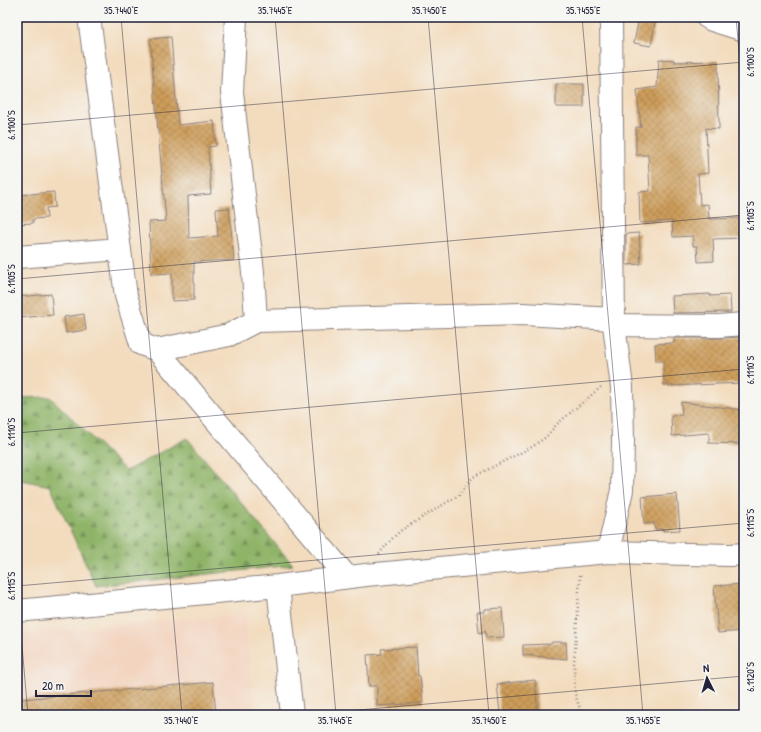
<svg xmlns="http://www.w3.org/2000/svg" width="761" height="732" viewBox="0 0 761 732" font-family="'Patrick Hand',sans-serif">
<defs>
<pattern id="forest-firs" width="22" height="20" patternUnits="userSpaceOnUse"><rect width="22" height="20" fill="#8fb468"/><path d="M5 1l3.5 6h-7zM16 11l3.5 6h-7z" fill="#749257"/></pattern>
<pattern id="building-cross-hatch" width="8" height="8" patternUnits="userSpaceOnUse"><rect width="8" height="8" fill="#ce9d5a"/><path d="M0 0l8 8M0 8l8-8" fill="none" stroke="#a7804c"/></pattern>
</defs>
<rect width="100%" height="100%" fill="#f6f6f2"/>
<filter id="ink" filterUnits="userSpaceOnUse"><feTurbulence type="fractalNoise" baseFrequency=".025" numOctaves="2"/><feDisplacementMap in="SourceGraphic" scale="8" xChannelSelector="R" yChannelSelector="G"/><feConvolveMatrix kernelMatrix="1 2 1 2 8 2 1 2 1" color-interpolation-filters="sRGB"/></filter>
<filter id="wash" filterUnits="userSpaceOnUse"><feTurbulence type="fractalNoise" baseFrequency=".012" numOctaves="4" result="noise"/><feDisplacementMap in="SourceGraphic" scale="16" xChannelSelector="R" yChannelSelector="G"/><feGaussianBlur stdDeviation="0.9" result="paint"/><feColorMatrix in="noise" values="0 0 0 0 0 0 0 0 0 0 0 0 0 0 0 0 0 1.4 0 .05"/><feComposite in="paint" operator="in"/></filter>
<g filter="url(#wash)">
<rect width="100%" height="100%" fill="#f3dcbe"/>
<path fill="#f3d4bf" d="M 245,614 L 254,715 L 17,715 L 17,634 Z"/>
<path fill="url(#forest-firs)" stroke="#586b52" d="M 50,397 L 126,471 L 187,438 L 293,565 L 96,586 L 50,486 L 17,479 L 17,398 Z"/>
<g id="blocks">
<path fill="url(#building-cross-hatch)" d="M 639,17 L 656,17 L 651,46 L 634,43 Z
M 171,37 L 178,125 L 214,121 L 216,146 L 208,147 L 211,194 L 188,196 L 189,238 L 218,236 L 216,209 L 229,208 L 234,260 L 194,262 L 194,300 L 172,301 L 172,273 L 151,274 L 149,222 L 166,221 L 150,39 Z
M 659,59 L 674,60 L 674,62 L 718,61 L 719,129 L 706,128 L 708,173 L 698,174 L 700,205 L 708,204 L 709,219 L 741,218 L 741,224 L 743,224 L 744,238 L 713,239 L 714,261 L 698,262 L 697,246 L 693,246 L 693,236 L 673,237 L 672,221 L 640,223 L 639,192 L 650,191 L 648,155 L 636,155 L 636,127 L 641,127 L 637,90 L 657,87 Z
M 556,84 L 584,84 L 584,107 L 556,107 Z
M 54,192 L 55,207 L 46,208 L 47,218 L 33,219 L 33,223 L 17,224 L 17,195 Z
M 639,233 L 641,264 L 626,265 L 626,234 Z
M 51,294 L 53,315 L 17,318 L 17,297 Z
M 710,294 L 710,296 L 730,295 L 731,312 L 673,313 L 672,296 Z
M 84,314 L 86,330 L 66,333 L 64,317 Z
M 744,337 L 744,383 L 668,386 L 668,385 L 664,385 L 663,361 L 656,361 L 655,344 L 674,343 L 674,338 L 719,338 Z
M 681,402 L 744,410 L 744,444 L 709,443 L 709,433 L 672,436 L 671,416 L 682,415 Z
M 677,494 L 680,530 L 663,531 L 663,529 L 655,529 L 654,523 L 644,524 L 642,497 Z
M 744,584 L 744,631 L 718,633 L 714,586 Z
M 502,608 L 504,637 L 486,638 L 485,631 L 479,633 L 477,612 L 485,612 L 485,609 Z
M 552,642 L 566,642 L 567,659 L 523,655 L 523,645 L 551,644 Z
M 416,647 L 418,676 L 420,676 L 423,703 L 377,706 L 377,686 L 369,686 L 367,655 L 382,654 L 381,649 Z
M 535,680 L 538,715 L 502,715 L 502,713 L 500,713 L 497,684 Z
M 213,682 L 216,715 L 23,715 L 21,699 Z"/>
</g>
</g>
<g filter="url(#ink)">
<use href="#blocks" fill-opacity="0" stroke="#8a7f7c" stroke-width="1"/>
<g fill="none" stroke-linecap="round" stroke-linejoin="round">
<g stroke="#8a7f7c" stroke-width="24">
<path id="minor" d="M 89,17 L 126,296 L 141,344 L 157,350 L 347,577
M 236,17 L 232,92 L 253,272 L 256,321
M 707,17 L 712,20 L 744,30
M 17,257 L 120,249
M 614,325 L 719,326 L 744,324
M 157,350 L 229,335 L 256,321 L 523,314 L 614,319
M 608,552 L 622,490 L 623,441 L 622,387 L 614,325 L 611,17
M 278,586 L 292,715
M 17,611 L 278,586 L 366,575 L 608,552 L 730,555 L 744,554"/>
</g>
<path stroke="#8a7f7c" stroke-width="2.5" stroke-dasharray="1 3" stroke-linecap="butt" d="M 379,554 L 388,543 L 400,531 L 459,495 L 473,477 L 532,447 L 546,437 L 556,425 L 601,387
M 580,575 L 574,664 L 575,694 L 582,715"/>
<use href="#minor" stroke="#fff" stroke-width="22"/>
</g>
</g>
<path fill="none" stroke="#22223b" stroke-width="1" stroke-opacity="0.45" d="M 121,17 L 182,715M 275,17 L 336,715M 428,17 L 489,715M 582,17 L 643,715M 736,17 L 744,110M 17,125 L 744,62M 17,279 L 744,215M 17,433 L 744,369M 17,586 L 744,523M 17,588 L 28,715M 302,715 L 744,676"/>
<rect width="761" height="732" fill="none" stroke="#f6f6f2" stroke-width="44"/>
<g transform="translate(707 678) rotate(355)" stroke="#f6f6f2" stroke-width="3" paint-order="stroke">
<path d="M0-3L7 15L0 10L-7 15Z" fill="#22223b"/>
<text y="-6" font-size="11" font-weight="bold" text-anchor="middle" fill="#22223b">N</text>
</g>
<path d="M36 690v6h55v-6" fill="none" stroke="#22223b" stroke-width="2"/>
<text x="42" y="690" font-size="12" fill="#22223b" stroke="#f6f6f2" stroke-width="3" paint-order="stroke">20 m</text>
<rect x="22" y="22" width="717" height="688" fill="none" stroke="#22223b" stroke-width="1.5"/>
<g font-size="10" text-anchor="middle" fill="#22223b">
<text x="121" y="14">35.7440°E</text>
<text x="275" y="14">35.7445°E</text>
<text x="429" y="14">35.7450°E</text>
<text x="583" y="14">35.7455°E</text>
<text transform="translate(750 62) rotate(-90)" y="4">6.1100°S</text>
<text transform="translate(11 125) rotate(-90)" y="4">6.1100°S</text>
<text transform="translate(750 216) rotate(-90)" y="4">6.1105°S</text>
<text transform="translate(11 279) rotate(-90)" y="4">6.1105°S</text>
<text transform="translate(750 370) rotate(-90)" y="4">6.1110°S</text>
<text transform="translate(11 432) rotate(-90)" y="4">6.1110°S</text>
<text transform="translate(750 523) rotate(-90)" y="4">6.1115°S</text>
<text transform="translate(11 586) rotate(-90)" y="4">6.1115°S</text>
<text transform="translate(750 677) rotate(-90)" y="4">6.1120°S</text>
<text x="181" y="724">35.7440°E</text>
<text x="335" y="724">35.7445°E</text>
<text x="489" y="724">35.7450°E</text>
<text x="643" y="724">35.7455°E</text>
</g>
</svg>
